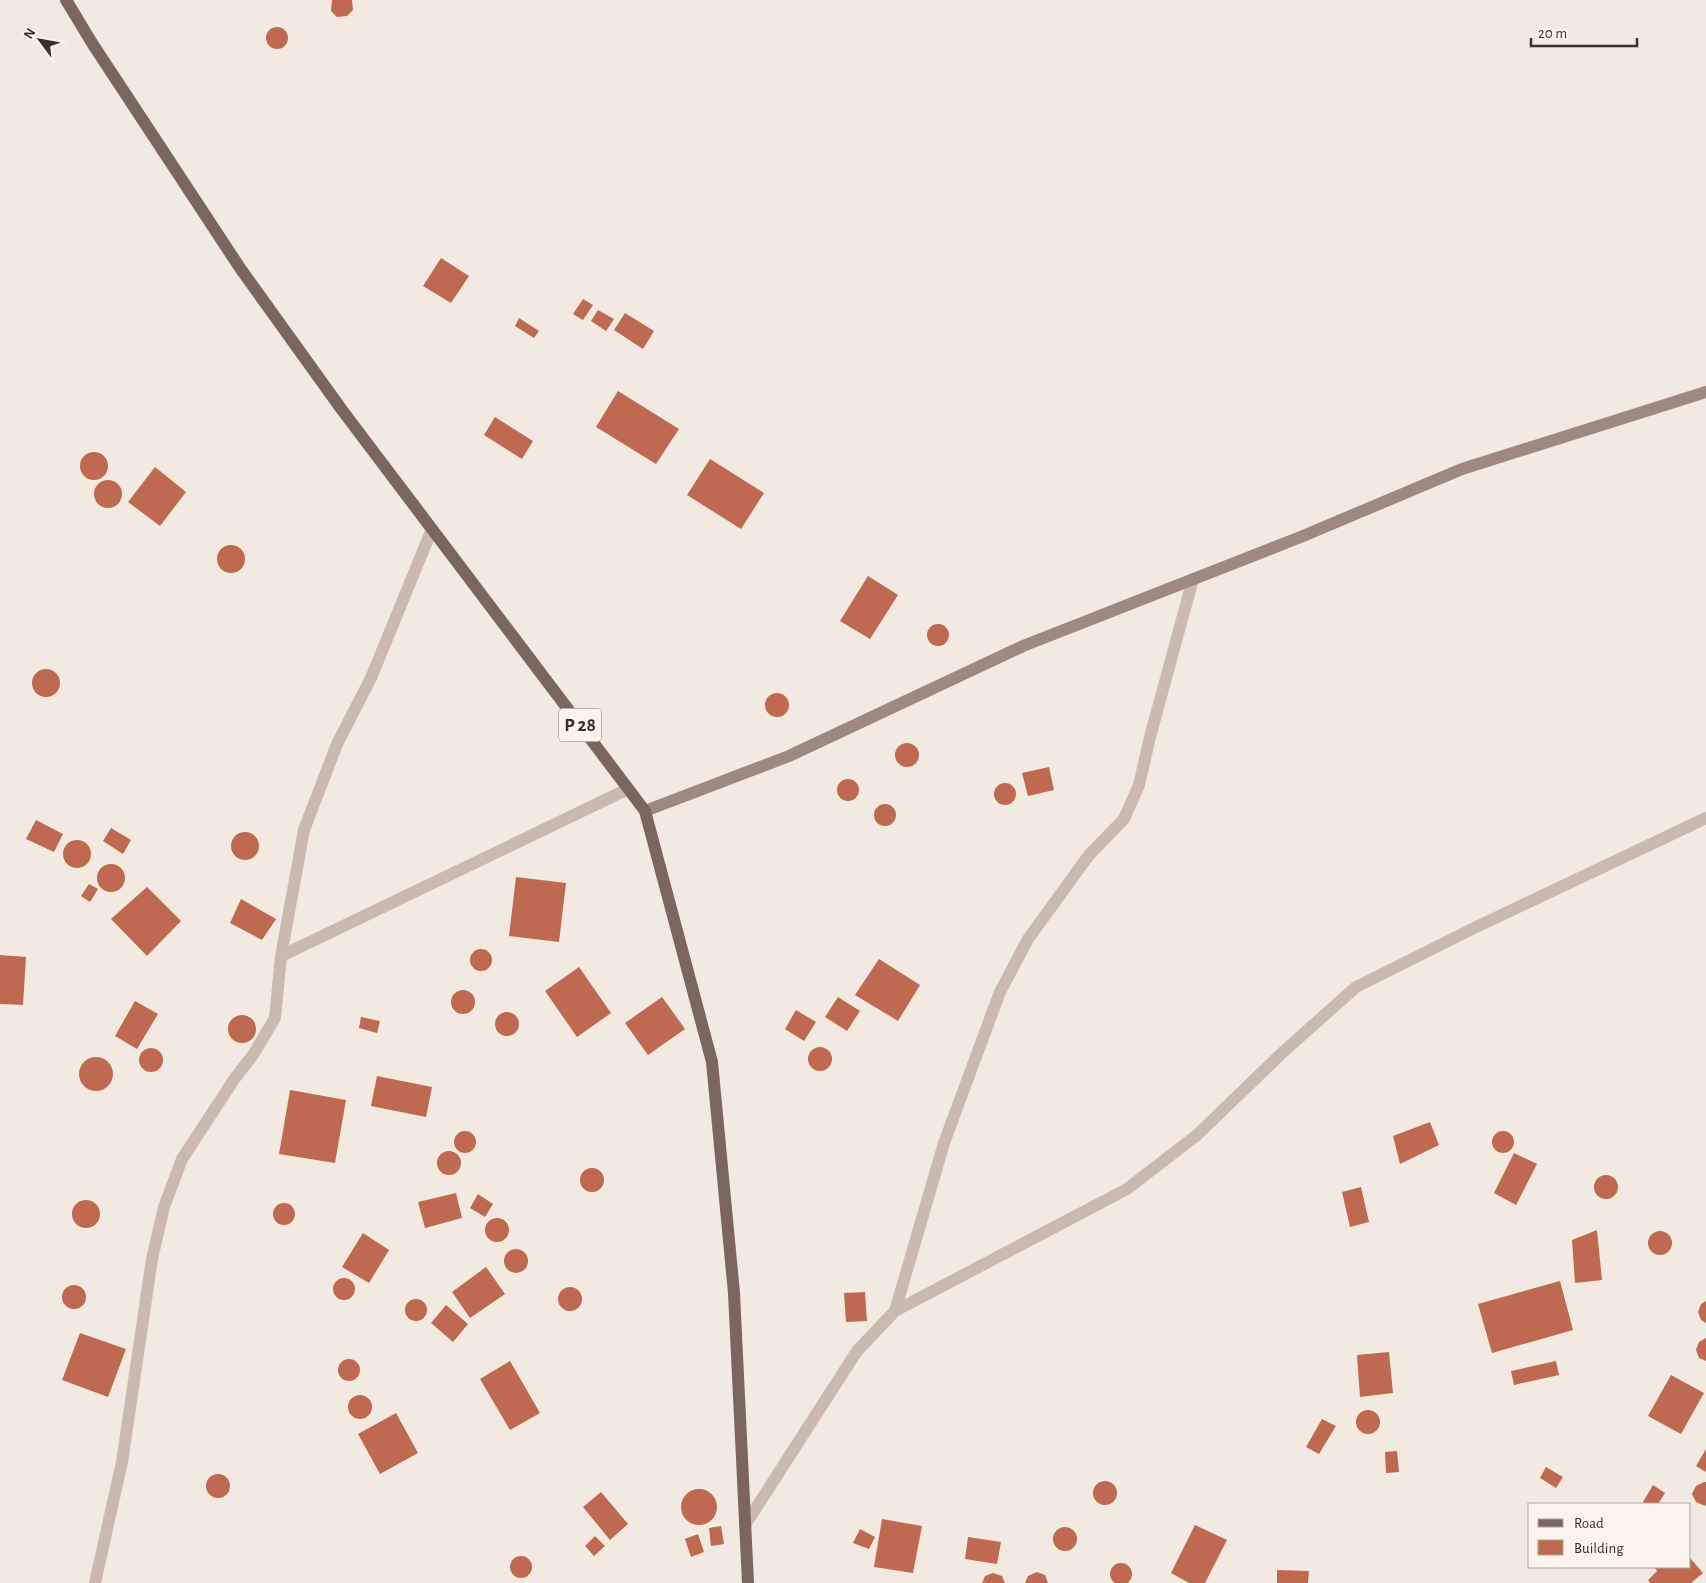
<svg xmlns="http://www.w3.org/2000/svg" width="1706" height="1583" viewBox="0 0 1706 1583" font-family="'Alegreya Sans',sans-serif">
<rect width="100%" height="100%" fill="#f2e9e1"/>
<path fill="#bf6951" d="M 332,0 L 352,0 L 353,10 L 347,16 L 337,17 L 331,11 Z
M266 38a11 11 0 1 1 22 0a11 11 0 1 1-22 0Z
M 441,258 L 469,276 L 451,303 L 423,286 Z
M 583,299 L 593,305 L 583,320 L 573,314 Z
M 598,310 L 614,319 L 606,331 L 591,321 Z
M 625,313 L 654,331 L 643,349 L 614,330 Z
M 519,318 L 539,331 L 534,338 L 515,326 Z
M 618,391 L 679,429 L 656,464 L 596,427 Z
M 495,417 L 533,441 L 522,459 L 484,435 Z
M80 466a14 14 0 1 1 28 0a14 14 0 1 1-28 0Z
M 710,459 L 764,493 L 741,529 L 687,495 Z
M 155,467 L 186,492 L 160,526 L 128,502 Z
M94 494a14 14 0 1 1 28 0a14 14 0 1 1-28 0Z
M217 559a14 14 0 1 1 28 0a14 14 0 1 1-28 0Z
M 868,576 L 898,595 L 870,639 L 840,621 Z
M927 635a11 11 0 1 1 22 0a11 11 0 1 1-22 0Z
M32 683a14 14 0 1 1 28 0a14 14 0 1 1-28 0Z
M765 705a12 12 0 1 1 24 0a12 12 0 1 1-24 0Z
M895 755a12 12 0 1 1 24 0a12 12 0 1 1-24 0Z
M 1049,767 L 1054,790 L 1028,796 L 1022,773 Z
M837 790a11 11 0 1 1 22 0a11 11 0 1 1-22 0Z
M994 794a11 11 0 1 1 22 0a11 11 0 1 1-22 0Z
M874 815a11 11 0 1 1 22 0a11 11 0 1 1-22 0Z
M 36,820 L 63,834 L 54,852 L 26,839 Z
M 111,828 L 131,840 L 123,854 L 103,841 Z
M231 846a14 14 0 1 1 28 0a14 14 0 1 1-28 0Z
M63 854a14 14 0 1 1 28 0a14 14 0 1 1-28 0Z
M97 878a14 14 0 1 1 28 0a14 14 0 1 1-28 0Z
M 516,877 L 566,883 L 559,942 L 509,936 Z
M 89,884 L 98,889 L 90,902 L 81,896 Z
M 147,887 L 181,921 L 147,956 L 111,919 Z
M 241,899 L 276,919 L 262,940 L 230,923 Z
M470 960a11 11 0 1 1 22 0a11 11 0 1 1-22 0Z
M 0,955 L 26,957 L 23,1005 L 0,1004 Z
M 879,959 L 920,985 L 898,1021 L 855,995 Z
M 579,967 L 611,1013 L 577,1037 L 545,991 Z
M451 1002a12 12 0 1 1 24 0a12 12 0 1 1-24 0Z
M 662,997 L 685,1029 L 648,1055 L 625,1023 Z
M 838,997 L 860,1011 L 847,1031 L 825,1017 Z
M 135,1001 L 158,1014 L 137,1049 L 115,1036 Z
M 796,1010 L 816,1022 L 804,1041 L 785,1029 Z
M495 1024a12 12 0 1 1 24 0a12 12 0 1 1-24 0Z
M228 1029a14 14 0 1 1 28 0a14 14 0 1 1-28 0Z
M 361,1017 L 380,1021 L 377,1033 L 359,1028 Z
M808 1059a12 12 0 1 1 24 0a12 12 0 1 1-24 0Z
M139 1060a12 12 0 1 1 24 0a12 12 0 1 1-24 0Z
M79 1074a17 17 0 1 1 34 0a17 17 0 1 1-34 0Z
M 377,1076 L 432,1087 L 426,1117 L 371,1106 Z
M 290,1090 L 346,1100 L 335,1163 L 279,1154 Z
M 1430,1122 L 1439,1145 L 1400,1164 L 1393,1136 Z
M454 1142a11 11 0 1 1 22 0a11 11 0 1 1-22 0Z
M1492 1142a11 11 0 1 1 22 0a11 11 0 1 1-22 0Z
M437 1163a12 12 0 1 1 24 0a12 12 0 1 1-24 0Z
M 1514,1153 L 1537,1164 L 1516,1205 L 1494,1193 Z
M580 1180a12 12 0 1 1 24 0a12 12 0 1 1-24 0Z
M1594 1187a12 12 0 1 1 24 0a12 12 0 1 1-24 0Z
M 1361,1187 L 1369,1222 L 1350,1227 L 1342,1192 Z
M 456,1193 L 462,1218 L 425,1228 L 418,1202 Z
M 478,1194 L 493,1204 L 485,1217 L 470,1208 Z
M72 1214a14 14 0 1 1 28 0a14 14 0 1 1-28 0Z
M273 1214a11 11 0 1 1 22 0a11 11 0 1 1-22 0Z
M485 1230a12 12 0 1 1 24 0a12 12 0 1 1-24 0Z
M 1597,1230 L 1602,1280 L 1575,1283 L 1572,1240 Z
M1648 1243a12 12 0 1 1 24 0a12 12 0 1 1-24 0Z
M 363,1233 L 389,1250 L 369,1283 L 342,1267 Z
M504 1261a12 12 0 1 1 24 0a12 12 0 1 1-24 0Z
M 486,1267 L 505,1294 L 470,1318 L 452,1292 Z
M333 1289a11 11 0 1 1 22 0a11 11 0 1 1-22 0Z
M 1560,1281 L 1573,1330 L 1492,1353 L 1478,1304 Z
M62 1297a12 12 0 1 1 24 0a12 12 0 1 1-24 0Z
M558 1299a12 12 0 1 1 24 0a12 12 0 1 1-24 0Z
M 865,1292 L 867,1321 L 846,1322 L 844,1293 Z
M405 1310a11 11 0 1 1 22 0a11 11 0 1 1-22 0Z
M 1706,1301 L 1706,1323 L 1701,1320 L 1698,1312 L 1701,1304 Z
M 446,1305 L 468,1324 L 453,1342 L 431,1323 Z
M 80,1333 L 126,1349 L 108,1397 L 62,1380 Z
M 1706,1338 L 1706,1361 L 1699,1358 L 1696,1350 L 1699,1342 Z
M 1389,1352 L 1393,1393 L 1360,1397 L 1357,1355 Z
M338 1370a11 11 0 1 1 22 0a11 11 0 1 1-22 0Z
M 510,1361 L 540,1413 L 510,1430 L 480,1379 Z
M 1556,1361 L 1559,1375 L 1514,1385 L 1511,1371 Z
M 1671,1375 L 1704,1393 L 1681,1434 L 1648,1416 Z
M348 1407a12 12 0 1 1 24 0a12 12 0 1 1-24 0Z
M1356 1422a12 12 0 1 1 24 0a12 12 0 1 1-24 0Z
M 396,1413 L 418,1453 L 380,1474 L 358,1434 Z
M 1322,1419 L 1336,1426 L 1319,1454 L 1306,1447 Z
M 1706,1449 L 1706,1472 L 1696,1466 Z
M 1397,1451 L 1399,1472 L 1386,1473 L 1385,1452 Z
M 1546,1467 L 1563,1477 L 1556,1488 L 1540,1478 Z
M206 1486a12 12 0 1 1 24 0a12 12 0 1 1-24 0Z
M1093 1493a12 12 0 1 1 24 0a12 12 0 1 1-24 0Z
M 1704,1482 L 1706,1482 L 1706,1505 L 1705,1506 L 1696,1502 L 1692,1494 L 1696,1486 Z
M 1653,1485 L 1665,1493 L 1658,1504 L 1647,1504 L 1643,1502 Z
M681 1507a18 18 0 1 1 36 0a18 18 0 1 1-36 0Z
M 601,1492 L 628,1524 L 610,1540 L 583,1507 Z
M 882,1519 L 922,1526 L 913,1573 L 874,1567 Z
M 1195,1525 L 1227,1540 L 1205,1583 L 1189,1583 L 1171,1573 Z
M 721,1526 L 724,1544 L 711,1546 L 709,1528 Z
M1053 1539a12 12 0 1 1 24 0a12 12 0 1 1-24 0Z
M 860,1529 L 875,1537 L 869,1549 L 853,1543 Z
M 698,1534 L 704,1552 L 691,1557 L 685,1539 Z
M 595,1536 L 605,1546 L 594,1556 L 585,1546 Z
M 968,1537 L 1001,1542 L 997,1564 L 965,1559 Z
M510 1567a11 11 0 1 1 22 0a11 11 0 1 1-22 0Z
M 1690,1558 L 1703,1573 L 1691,1583 L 1650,1583 L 1648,1580 L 1657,1571 L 1654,1567 L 1690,1567 Z
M1110 1574a11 11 0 1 1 22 0a11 11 0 1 1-22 0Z
M 1277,1570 L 1309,1571 L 1308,1583 L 1277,1583 Z
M 1037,1572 L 1045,1575 L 1048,1583 L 1025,1583 L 1028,1576 Z
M 993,1573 L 1002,1576 L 1005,1583 L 982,1583 L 985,1576 Z"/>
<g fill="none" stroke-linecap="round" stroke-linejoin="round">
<path stroke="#cab9ad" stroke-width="12" d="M 281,956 L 628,789
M 895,1311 L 1127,1189 L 1197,1135 L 1282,1053 L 1356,987 L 1472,929 L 1706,818
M 745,1525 L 857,1351 L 895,1311 L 944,1143 L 1000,992 L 1028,939 L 1089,855 L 1124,819 L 1139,785 L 1150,737 L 1193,579
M 95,1583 L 122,1462 L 152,1259 L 164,1207 L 182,1159 L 235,1078 L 253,1055 L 275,1018 L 281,956 L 304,830 L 337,744 L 371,678 L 432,529"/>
<path stroke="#9e897e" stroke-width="12" d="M 645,811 L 789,756 L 1023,646 L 1303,536 L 1462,469 L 1706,392"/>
<path stroke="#7a665d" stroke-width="12" d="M 66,0 L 92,43 L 240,268 L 342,410 L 645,811 L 712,1062 L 734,1293 L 748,1583"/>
</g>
<g text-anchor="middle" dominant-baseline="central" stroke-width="4" stroke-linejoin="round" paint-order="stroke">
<rect fill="#faf4ed" stroke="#736a65" stroke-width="1" x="559" y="708.5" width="42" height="33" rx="4"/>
<g font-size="19" font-weight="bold" fill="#392f2b">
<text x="580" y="725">P 28</text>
</g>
</g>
<rect x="1528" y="1503" width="162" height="65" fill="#faf4ed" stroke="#ada59f"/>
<rect x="1538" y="1519" width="25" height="8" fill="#7a665d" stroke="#ada59f"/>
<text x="1574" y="1528" font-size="15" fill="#392f2b">Road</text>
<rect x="1538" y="1540" width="25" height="15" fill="#bf6951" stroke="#ada59f"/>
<text x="1574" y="1553" font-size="15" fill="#392f2b">Building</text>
<g transform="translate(40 40) rotate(302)" stroke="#faf4ed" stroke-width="4" paint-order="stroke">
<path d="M0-4L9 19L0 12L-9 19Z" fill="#392f2b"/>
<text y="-8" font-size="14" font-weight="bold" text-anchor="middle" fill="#392f2b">N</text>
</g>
<path d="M1531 38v8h106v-8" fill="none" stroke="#392f2b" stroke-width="2.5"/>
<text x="1538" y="38" font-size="15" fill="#392f2b" stroke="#faf4ed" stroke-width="4" paint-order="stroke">20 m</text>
</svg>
